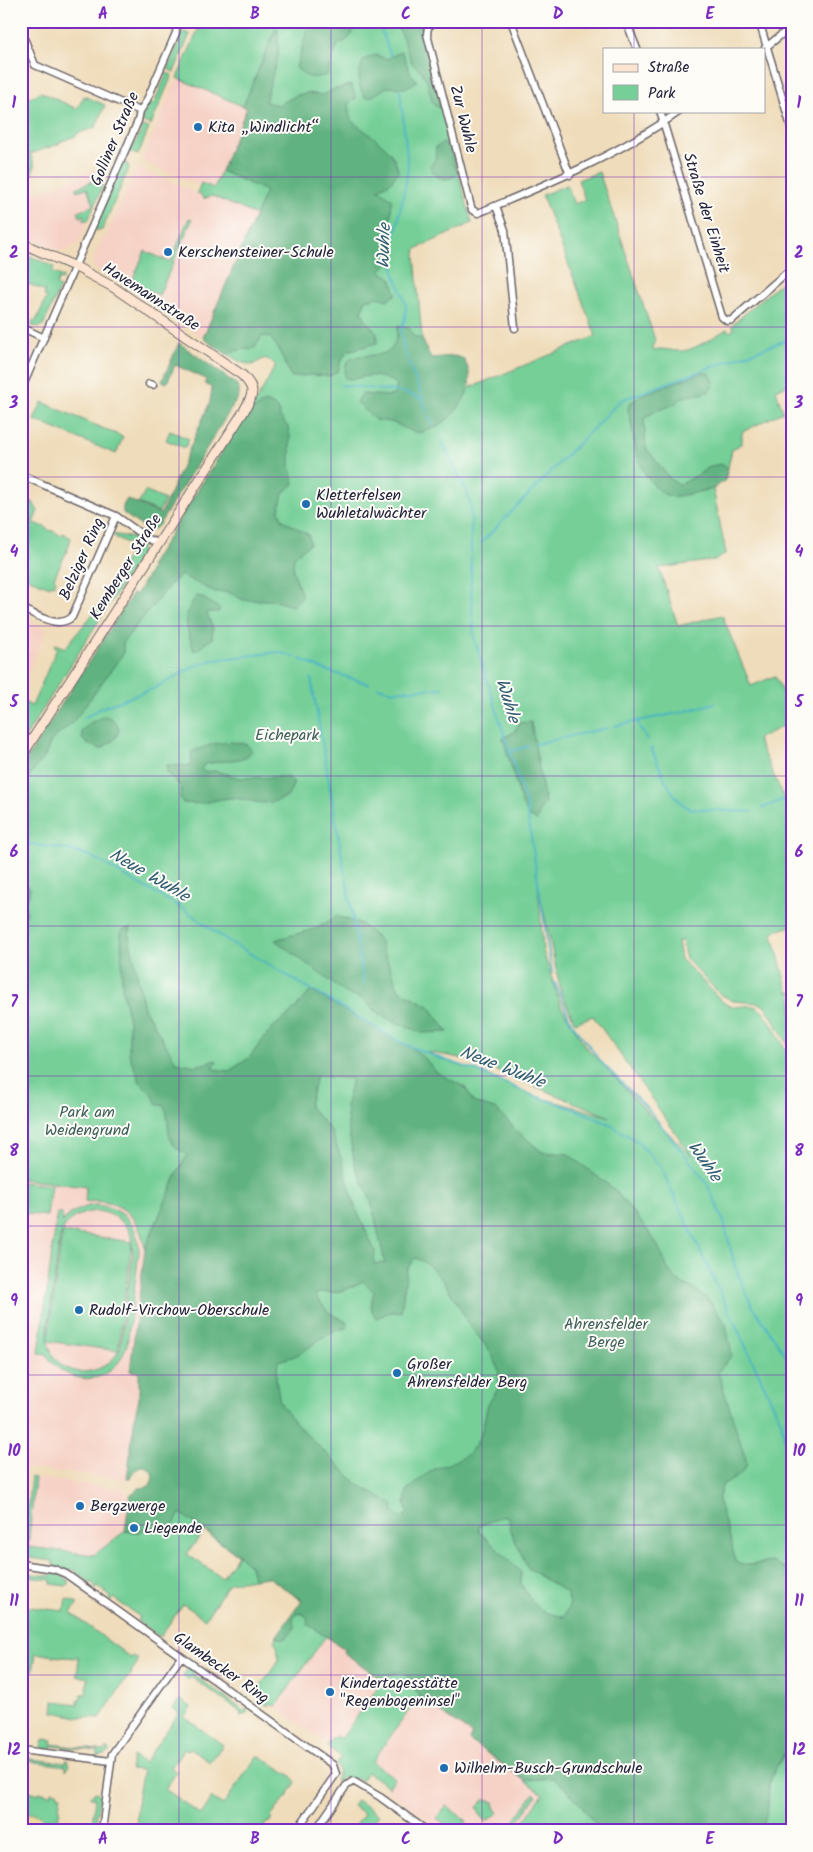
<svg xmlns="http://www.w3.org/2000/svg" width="813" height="1852" viewBox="0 0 813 1852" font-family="Kalam,sans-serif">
<rect width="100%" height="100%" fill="#fdfcf7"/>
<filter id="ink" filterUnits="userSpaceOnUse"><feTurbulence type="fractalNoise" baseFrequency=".02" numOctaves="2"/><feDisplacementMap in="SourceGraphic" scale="10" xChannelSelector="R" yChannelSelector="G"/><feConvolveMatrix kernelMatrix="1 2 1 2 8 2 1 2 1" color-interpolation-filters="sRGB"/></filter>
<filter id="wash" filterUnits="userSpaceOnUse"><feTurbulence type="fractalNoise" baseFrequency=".0096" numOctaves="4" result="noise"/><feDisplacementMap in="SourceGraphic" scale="20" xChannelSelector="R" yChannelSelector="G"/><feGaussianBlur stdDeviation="1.12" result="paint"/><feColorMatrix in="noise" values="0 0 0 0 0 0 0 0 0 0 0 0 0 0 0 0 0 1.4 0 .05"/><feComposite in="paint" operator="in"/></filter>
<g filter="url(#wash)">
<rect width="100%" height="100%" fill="#efdcba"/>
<path fill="#f6d1c5" d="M 177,78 L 248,108 L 214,189 L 201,183 L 200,186 L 144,162 L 142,159 Z
M 106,165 L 111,166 L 78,244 L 62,252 L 21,234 L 21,205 L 26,203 L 25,198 Z
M 136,169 L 141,169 L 201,195 L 203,197 L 212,195 L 256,214 L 203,338 L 140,295 L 94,268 L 92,263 L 101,241 L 106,236 Z
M 21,341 L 36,348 L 21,381 Z
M 21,618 L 47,629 L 21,688 Z
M 21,1179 L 87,1187 L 85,1202 L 97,1201 L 112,1203 L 126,1210 L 136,1221 L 143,1235 L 145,1249 L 130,1371 L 139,1372 L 139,1399 L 127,1479 L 23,1468 L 21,1478 Z
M 35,1478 L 125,1489 L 124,1494 L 130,1495 L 125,1531 L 94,1555 L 28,1547 Z
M 326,1636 L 345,1649 L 344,1652 L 383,1680 L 341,1739 L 332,1739 L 328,1744 L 275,1707 Z
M 419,1697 L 472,1734 L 469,1740 L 543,1794 L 517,1831 L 444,1831 L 388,1791 L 387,1789 L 395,1778 L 372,1762 Z"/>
<path fill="#75cf97" stroke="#4c7869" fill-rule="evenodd" d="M 202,21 L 416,21 L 419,25 L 472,223 L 416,249 L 415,255 L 422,339 L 447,397 L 596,336 L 542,195 L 567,185 L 574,204 L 585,200 L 578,180 L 599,172 L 656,343 L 652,345 L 654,350 C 664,347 673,352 682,351 C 695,350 715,336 727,329 L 730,332 L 734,329 L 732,325 L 792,273 L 792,383 L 776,390 L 783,412 L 742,432 L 742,443 L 732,450 L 725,480 L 713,489 L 726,553 L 716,560 L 659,568 L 678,626 L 722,615 L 751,686 L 775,676 L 792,710 L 792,722 L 757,739 L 792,815 L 792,926 L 772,932 L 788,992 L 792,992 L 792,1051 L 766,1007 L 759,1003 L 733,1001 L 720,994 L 686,959 L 682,941 L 678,941 L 681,959 L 723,1002 C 734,1010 740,1005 753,1006 C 768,1008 784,1049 792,1062 L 792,1831 L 517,1831 L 543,1794 L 469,1740 L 472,1734 L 419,1697 L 372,1762 L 395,1778 L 389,1787 L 367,1772 L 361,1781 L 355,1778 L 348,1780 L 343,1776 L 337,1782 L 335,1781 L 339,1771 L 336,1764 L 341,1757 L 327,1746 L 332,1739 L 336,1736 L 341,1739 L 383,1680 L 343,1652 L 345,1649 L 326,1636 L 275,1707 L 271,1703 L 269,1706 L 258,1698 L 260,1695 L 256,1692 L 279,1660 L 277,1645 L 274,1641 L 302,1601 L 243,1558 L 250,1566 L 254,1579 L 229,1583 L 205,1619 L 183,1604 L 160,1637 L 137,1621 L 140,1617 L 113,1598 L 110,1602 L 109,1600 L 111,1597 L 98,1587 L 95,1590 L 94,1589 L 96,1586 L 90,1582 L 88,1585 L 85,1583 L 87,1580 L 72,1569 L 69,1572 L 53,1565 L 53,1561 L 22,1557 L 31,1477 L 35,1478 L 28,1547 L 94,1555 L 125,1531 L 138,1532 L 151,1527 L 167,1531 L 160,1214 L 145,1249 C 140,1215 119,1198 85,1202 L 86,1187 L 21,1179 L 21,778 L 133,593 L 136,595 L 152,568 L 150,567 L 154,560 L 245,415 C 260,399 265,383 276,365 L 265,358 L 252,365 L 240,362 L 203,338 L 256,215 L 212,196 L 203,199 L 201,195 L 197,193 L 201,183 L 214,188 L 247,108 L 177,78 ZM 520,723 L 513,768 L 503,738 L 513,733 ZM 538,885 L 561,992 L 575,1023 L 593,1016 L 692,1156 L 650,1115 L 585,1046 L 561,1006 L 543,951 ZM 427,1052 L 471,1060 L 610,1117 L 532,1095 L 477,1071 L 434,1056 ZM 204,1531 L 238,1555 L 222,1578 L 187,1554 Z
M 179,31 L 190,34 L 174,72 L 168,69 L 181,38 L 178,36 Z
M 167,73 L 172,75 L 151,125 L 141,121 L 149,103 L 153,105 Z
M 41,92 L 77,109 L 84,96 L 105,105 L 96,127 L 76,134 L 76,136 L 59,142 L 59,144 L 30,154 L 35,166 L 29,179 L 24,166 L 21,167 L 21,102 Z
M 143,126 L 149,128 L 138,155 L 128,151 L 130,147 L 133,148 Z
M 127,163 L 129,168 L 102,230 L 97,231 L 95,227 L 122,165 Z
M 96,180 L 101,180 L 104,182 L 88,221 L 83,220 L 85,215 L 80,217 L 78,212 L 94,205 L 87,188 L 77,191 L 76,188 Z
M 189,218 L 192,220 L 159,295 L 131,283 L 145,251 L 170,262 Z
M 21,252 L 54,267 L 52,272 L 63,277 L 62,280 L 59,279 L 56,285 L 60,287 L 44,324 L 40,327 L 32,326 L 33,320 L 36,321 L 47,297 L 44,296 L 45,291 L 21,281 Z
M 42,402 L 123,437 L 116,454 L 34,420 Z
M 170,431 L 189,439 L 185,448 L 166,440 Z
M 145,491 L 165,500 L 159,512 L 139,503 Z
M 32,501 L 38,511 L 33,523 L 45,527 L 50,531 L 51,530 L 62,536 L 63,533 L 71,538 L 67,551 L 54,578 L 56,580 L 54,585 L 51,584 L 50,587 L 32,580 L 21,574 L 21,511 L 26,513 Z
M 112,534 L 134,538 L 141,544 L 141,554 L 21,744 L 21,701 L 32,706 L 57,648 L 54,646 L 55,644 L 65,648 L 97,609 L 112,578 L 117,580 L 132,545 L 116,538 Z
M 21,1182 L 51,1185 L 47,1216 L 21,1213 Z
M 94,1205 C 123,1207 138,1223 139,1252 L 127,1345 C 124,1351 122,1358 118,1363 C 97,1390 59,1379 45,1352 L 45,1354 L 39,1353 L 57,1213 L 62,1214 L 62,1222 C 71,1212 80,1208 94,1205 ZM 96,1211 C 114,1213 129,1223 133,1242 L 62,1232 C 67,1218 82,1213 96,1211 ZM 62,1233 L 48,1340 L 48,1329 L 60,1237 ZM 132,1243 L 133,1253 L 120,1349 C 102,1382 54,1379 48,1341 L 118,1351 Z
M 52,1572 L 59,1574 L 68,1580 L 68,1584 L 66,1586 L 51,1584 L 51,1580 L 21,1576 L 21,1573 L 51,1576 Z
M 66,1599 L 78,1603 L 71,1613 L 131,1658 L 133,1656 L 138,1659 L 136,1661 L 138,1662 L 131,1672 L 132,1674 L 128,1678 L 127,1678 L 100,1718 L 78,1717 L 53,1712 L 54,1701 L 78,1704 L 78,1700 L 81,1700 L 81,1694 L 86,1694 L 88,1678 L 77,1676 L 79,1658 L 61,1657 L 36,1653 L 33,1671 L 21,1670 L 21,1606 L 64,1611 Z
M 189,1666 L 195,1670 L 193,1674 L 244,1711 L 247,1708 L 247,1714 L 240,1716 L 242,1713 L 191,1677 L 188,1680 L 183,1676 Z
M 180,1699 L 191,1707 L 184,1717 L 223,1745 L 210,1762 L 190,1749 L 188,1751 L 184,1749 L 171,1768 L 177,1772 L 165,1789 L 201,1815 L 212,1798 L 223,1805 L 258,1755 L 290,1775 L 296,1782 L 287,1797 L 286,1797 L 271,1817 L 272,1818 L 269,1823 L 267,1822 L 261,1831 L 136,1831 L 138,1795 L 143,1770 L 130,1769 L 133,1756 L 144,1763 L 179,1713 L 173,1708 Z
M 44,1739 L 53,1740 L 52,1744 L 105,1751 L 106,1747 L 110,1751 L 105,1755 L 98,1756 L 98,1751 L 52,1746 L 51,1750 L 42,1748 L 41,1745 Z
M 21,1758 L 66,1763 L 67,1759 L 70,1766 L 66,1770 L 66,1766 L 21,1760 Z
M 21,1791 L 33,1792 L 39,1794 L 39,1792 L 51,1795 L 52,1791 L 58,1792 L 58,1795 L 61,1795 L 59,1807 L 60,1808 L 56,1831 L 21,1831 Z
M 96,1792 L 101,1795 L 103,1799 L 99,1799 L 95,1831 L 91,1831 L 95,1798 L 91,1797 L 91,1795 Z
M 534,1793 L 537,1795 L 511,1831 L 507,1831 Z
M 485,1799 L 494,1802 L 495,1807 L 499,1813 L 486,1821 L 481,1816 L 477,1807 Z
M 357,1800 L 378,1815 L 369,1826 L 378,1831 L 351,1831 L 364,1814 L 353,1806 Z
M 446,1806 L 467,1821 L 460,1831 L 454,1831 L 437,1818 Z"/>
<path fill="#60b280" stroke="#416a5e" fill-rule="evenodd" d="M 310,21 L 355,21 C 353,34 351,41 338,44 L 327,75 C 312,79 306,79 296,67 Z
M 392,21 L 423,21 C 422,49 442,81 440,108 L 435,106 L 432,101 L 427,80 L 421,71 L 412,63 L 400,31 Z
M 276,28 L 278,29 L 278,56 L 265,102 L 278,105 L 297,95 L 307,93 L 322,95 L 335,89 L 351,85 L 356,98 L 348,104 L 350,119 C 367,135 396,147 398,172 L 390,183 L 378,189 L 392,199 L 390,228 L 395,239 L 394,257 L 380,271 L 391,278 L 396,294 L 387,300 L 378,297 L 366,300 L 361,311 L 368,323 L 377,333 L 377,343 L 347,351 L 341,361 L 338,371 L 330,376 L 310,375 L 291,377 L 278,348 L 270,337 L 262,336 L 255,348 L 243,349 L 226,354 L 203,338 L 266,191 L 221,171 L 247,108 L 243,106 Z
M 402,51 L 410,73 L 417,81 L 406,88 L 387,87 L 371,97 L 365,97 C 356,84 359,74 363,60 L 375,55 L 387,59 Z
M 443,143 L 450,146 L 453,161 L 458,173 C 448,184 434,179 430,166 L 435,160 L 436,147 Z
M 398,326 L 409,328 L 413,336 L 422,339 L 431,358 L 454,356 L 462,358 C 485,385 451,426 423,432 C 412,434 404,427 394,423 C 388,421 381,421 375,420 L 357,402 L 362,394 L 389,396 L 394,395 L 397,385 L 395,383 C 387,379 378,375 368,376 C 360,376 353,381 345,378 C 341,344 377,363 391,349 C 397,342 396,335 398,326 Z
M 179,343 L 236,384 L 239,388 L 239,396 L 159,525 L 155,529 C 142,529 133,520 123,513 L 123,506 L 127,499 L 161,514 L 210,402 L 212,388 L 205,384 L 206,379 L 175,365 L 167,383 L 162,381 Z
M 703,372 L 710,374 L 714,381 C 712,398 694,392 682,398 C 678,400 677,404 673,405 C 662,409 653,411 644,419 L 646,448 L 670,479 L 679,485 L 698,475 L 711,466 L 721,464 L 728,468 L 725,480 L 713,489 L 673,497 C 657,495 642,472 638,457 C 633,442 633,426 628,410 L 629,404 L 641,395 Z
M 265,402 L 273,405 L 279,411 L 280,417 L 288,427 L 290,437 L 290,465 L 294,484 L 283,493 L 279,511 L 283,520 L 309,535 L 310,544 L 294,556 L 293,570 L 302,597 L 292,606 L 273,600 L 243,600 L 228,592 L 215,592 L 181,575 L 169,586 L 123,642 L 123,654 L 73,722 L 51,741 L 44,758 L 31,773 L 23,790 L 21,789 L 21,768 L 133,593 L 136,595 L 152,568 L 150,567 L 154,560 L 245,415 Z
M 197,596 L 202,597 L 220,609 L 218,612 L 207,612 L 208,617 L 213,628 L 212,639 C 204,643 202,648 194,651 C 187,629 180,616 197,596 Z
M 104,716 C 112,717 117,722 119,730 L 115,739 L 101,749 L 88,744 L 82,739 L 82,731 L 90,723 Z
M 531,722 L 545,803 L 539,811 L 537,821 L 529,816 L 522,804 L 503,738 L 513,733 L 520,723 Z
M 232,742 L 246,744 L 252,750 L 246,758 L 205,764 L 201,769 L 204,772 L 216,771 L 240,778 L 287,777 L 294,782 L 288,796 C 257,812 248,794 222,799 C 205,802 202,805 183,803 L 180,797 L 182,788 L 167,772 L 166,766 L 168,765 L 190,766 L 192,762 L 191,752 L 213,744 Z
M 21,883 L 30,888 L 29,895 L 24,903 L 27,914 L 23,918 L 21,918 Z
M 337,916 L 361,924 L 378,938 L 399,990 L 429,1006 L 448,1032 L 422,1033 L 382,1016 L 359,997 L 347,994 L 275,940 L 318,928 Z
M 131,928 L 129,935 L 144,1008 L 176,1062 L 196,1066 L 216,1060 L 217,1063 L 213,1066 L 214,1069 L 229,1071 L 248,1059 L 272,1028 L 290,1014 L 311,991 L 400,1042 L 411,1047 L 424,1057 L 436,1072 L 466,1088 L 473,1102 L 497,1110 L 516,1130 L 542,1152 L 568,1154 L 615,1190 L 648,1231 L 658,1246 L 668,1269 L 677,1281 L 696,1290 L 707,1298 L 726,1324 L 732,1355 L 718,1372 L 747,1463 C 744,1475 733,1480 723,1484 L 718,1500 L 732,1545 L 735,1562 L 748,1565 L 772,1562 L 787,1569 L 792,1569 L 792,1709 L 787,1750 L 775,1769 L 769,1784 L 768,1808 L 762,1831 L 601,1831 L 575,1798 L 554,1778 L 525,1780 L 469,1740 L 472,1734 L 419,1697 L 406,1674 L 402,1672 L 389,1674 L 383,1680 L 343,1652 L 345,1649 L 307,1624 L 308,1620 L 305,1615 L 300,1613 L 294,1616 L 293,1622 L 295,1627 L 291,1633 L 284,1639 L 276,1637 L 302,1600 L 268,1577 L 254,1579 L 250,1566 L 239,1555 L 180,1513 L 172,1528 L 166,1531 L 151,1527 L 138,1532 L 125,1531 L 130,1495 L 139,1488 L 148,1487 C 163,1471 138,1456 130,1479 L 127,1479 L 135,1415 L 139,1399 L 139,1372 L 130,1371 L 145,1249 L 177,1174 L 187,1155 C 182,1151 175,1148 172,1142 C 166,1131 170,1117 164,1106 L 157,1104 L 151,1093 L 140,1082 L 129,1054 L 129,1022 L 122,988 L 121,930 ZM 316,1076 L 352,1079 L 346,1104 L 348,1128 L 355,1165 L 371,1201 L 385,1263 L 374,1264 L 375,1251 L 355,1207 L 342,1160 L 331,1131 L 309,1106 ZM 415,1258 C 439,1266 455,1300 467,1321 C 480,1342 505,1360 498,1388 C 496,1395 488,1400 487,1408 C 483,1426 482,1442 466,1455 C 458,1462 445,1464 435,1469 C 425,1474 416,1483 407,1490 L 405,1504 L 408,1513 L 402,1518 L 393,1511 L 394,1506 L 390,1502 L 360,1486 L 294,1422 L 280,1402 L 276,1379 L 278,1361 C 285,1359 294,1357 301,1353 C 316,1343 327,1331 346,1328 L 348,1323 L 328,1312 L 315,1295 C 324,1290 326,1294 335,1292 C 346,1291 354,1286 363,1281 L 374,1292 C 371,1302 369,1310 376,1318 L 390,1312 L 401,1312 L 407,1269 ZM 503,1516 L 509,1517 L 510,1529 L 528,1568 L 567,1593 L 570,1604 L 564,1617 L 543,1612 L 531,1600 L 521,1584 L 521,1572 L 479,1531 L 479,1526 Z"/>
<path fill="#eeda9e" stroke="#887e6c" d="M 21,1812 L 40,1815 L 43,1820 L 40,1831 L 21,1824 Z"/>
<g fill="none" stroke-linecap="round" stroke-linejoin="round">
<path stroke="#46b3c3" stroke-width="2" d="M 378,21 L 391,56
M 400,90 L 408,166 L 406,182 L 395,235 L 393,251 L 394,272 L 406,305 L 405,318 L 401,329 L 403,347 L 433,427
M 341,385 L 402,392 L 422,399
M 441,440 L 466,490 L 471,506 L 471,590 L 474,638 L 526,804 L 552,973
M 481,543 L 621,400 L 792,338
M 300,659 L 322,669 L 369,684
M 311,678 L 345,874
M 378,687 L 393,691 L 442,688
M 84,718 L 101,708 L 155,688 L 195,666 L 213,660 L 278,652 L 295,657
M 638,720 L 639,726 L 647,740
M 614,726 L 683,712 L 715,703
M 535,744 L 607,728
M 651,748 C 660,767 671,801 691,809 L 752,812
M 509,752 L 528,746
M 762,808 L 785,799 L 792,813
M 21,843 L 65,849 L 90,856 L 185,910 L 222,937 L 400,1042 L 434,1056 L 477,1071 L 532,1095 L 580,1111 L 609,1124 L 637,1141 L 660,1166 L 781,1421 L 786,1444 L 792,1487
M 346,877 L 364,984
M 555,983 L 571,1022 L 602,1063 L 648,1109 L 707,1183 L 724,1222 L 735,1267 L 751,1304 L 787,1357 L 792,1380
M 790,1831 L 792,1826"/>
</g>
</g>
<g filter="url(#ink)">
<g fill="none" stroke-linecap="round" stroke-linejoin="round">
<g stroke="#6a6367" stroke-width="9">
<path id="street" d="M 437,21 L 428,27 L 427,34 L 470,203 L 472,210 L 478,213 C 548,184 618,155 680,111
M 511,21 L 570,175
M 626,21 L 637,49
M 759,21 L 792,130
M 21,31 L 35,65 L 140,111
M 765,48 L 792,26
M 660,111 L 722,317 L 727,321 L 732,320 L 792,268
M 496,206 L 505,230 L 515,328
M 21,327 L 44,338
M 149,384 L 153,385
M 21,390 L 138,121 L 140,111 L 146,102 L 176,33 L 177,26 L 176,21
M 21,475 L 116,516 L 148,539 L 158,543
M 21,608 C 35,614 58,630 72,617 L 116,516
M 21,1564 L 54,1569 L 66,1574 L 333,1765 L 336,1774 L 296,1831
M 21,1750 L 111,1761
M 102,1831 L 112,1754 L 181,1657
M 315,1831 L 346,1786 L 353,1781 L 380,1797 L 427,1831"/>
</g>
<g stroke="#6a6367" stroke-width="11">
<path id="secondary" d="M 21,243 L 76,267 L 113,287 L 242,375 C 257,390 253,394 244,411 L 21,757"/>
</g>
<use href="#street" stroke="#fff" stroke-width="6"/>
<use href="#secondary" stroke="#fde4d0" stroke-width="9"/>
</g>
</g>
<path fill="none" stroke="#7b2cbf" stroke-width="1" stroke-opacity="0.55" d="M 179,21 L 179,1831M 331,21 L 331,1831M 482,21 L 482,1831M 634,21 L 634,49M 634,111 L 634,1831M 21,177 L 792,177M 21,327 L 792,327M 21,477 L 792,477M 21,626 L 792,626M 21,776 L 792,776M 21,926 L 792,926M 21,1076 L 792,1076M 21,1226 L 792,1226M 21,1375 L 792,1375M 21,1525 L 792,1525M 21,1675 L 792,1675"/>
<g fill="#1f6fb2" stroke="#fdfcf7" stroke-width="2">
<circle cx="198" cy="127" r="5"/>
<circle cx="168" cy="252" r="5"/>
<circle cx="306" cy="504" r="5"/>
<circle cx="79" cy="1310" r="5"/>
<circle cx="397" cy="1373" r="5"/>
<circle cx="80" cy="1506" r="5"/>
<circle cx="134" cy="1528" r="5"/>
<circle cx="330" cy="1692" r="5"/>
<circle cx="444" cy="1768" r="5"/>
</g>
<g text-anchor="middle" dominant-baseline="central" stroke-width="4" stroke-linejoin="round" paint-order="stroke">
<g font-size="16" fill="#22223b" stroke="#fdfcf7">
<text transform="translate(463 119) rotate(76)">Zur Wuhle</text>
<text transform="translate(115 139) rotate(-67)">Golliner Straße</text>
<text transform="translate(706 213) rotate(73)">Straße der Einheit</text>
<text transform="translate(151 297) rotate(33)">Havemannstraße</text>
<text transform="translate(82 559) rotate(-66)">Belziger Ring</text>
<text transform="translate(126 567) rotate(-58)">Kemberger Straße</text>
<text transform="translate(221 1668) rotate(35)">Glambecker Ring</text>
</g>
<g font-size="16" fill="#22223b" stroke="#fdfcf7" text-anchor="start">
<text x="208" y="127">Kita „Windlicht“</text>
<text x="178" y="252">Kerschensteiner-Schule</text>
<text x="316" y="495">Kletterfelsen<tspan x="316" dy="18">Wuhletalwächter</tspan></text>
<text x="89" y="1310">Rudolf-Virchow-Oberschule</text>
<text x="407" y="1364">Großer<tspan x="407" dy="18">Ahrensfelder Berg</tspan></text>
<text x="90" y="1506">Bergzwerge</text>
<text x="144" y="1528">Liegende</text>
<text x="340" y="1683">Kindertagesstätte<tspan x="340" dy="18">"Regenbogeninsel"</tspan></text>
<text x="454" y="1768">Wilhelm-Busch-Grundschule</text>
</g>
<g font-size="16" fill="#3f5f5b" stroke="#fdfcf7">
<text x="287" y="735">Eichepark</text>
<text x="87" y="1112">Park am<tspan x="87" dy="18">Weidengrund</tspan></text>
<text x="606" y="1324">Ahrensfelder<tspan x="606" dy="18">Berge</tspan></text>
</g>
<g font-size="18" font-style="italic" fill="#305c71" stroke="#fdfcf7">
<text transform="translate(385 246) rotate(-88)">Wuhle</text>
<text transform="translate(507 701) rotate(73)">Wuhle</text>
<text transform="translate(149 876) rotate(30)">Neue Wuhle</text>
<text transform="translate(502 1068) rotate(21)">Neue Wuhle</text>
<text transform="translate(704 1162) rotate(55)">Wuhle</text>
</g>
</g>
<rect width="813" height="1852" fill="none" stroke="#fdfcf7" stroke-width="55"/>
<rect x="603" y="48" width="162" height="65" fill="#fdfcf7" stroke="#a5a5ac"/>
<rect x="613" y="64" width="25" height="8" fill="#fde4d0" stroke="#a5a5ac"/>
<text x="648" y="72" font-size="15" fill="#22223b">Straße</text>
<rect x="613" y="85" width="25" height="15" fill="#75cf97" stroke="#a5a5ac"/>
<text x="648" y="98" font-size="15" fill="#22223b">Park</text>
<rect x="28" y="28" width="758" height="1796" fill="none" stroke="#7b2cbf" stroke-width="2"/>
<g font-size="16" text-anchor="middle" font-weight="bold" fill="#7b2cbf">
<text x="103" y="19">A</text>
<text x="255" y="19">B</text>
<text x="406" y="19">C</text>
<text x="558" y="19">D</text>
<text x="710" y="19">E</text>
<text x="14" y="108">1</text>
<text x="799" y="108">1</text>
<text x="14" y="258">2</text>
<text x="799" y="258">2</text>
<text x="14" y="408">3</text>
<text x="799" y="408">3</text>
<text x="14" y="557">4</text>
<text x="799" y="557">4</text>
<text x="14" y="707">5</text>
<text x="799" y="707">5</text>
<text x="14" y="857">6</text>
<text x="799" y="857">6</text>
<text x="14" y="1007">7</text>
<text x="799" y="1007">7</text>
<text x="14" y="1156">8</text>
<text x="799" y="1156">8</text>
<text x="14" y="1306">9</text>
<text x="799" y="1306">9</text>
<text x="14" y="1456">10</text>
<text x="799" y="1456">10</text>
<text x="14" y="1606">11</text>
<text x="799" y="1606">11</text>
<text x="14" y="1755">12</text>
<text x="799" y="1755">12</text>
<text x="103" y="1844">A</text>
<text x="255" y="1844">B</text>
<text x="406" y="1844">C</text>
<text x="558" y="1844">D</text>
<text x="710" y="1844">E</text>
</g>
</svg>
